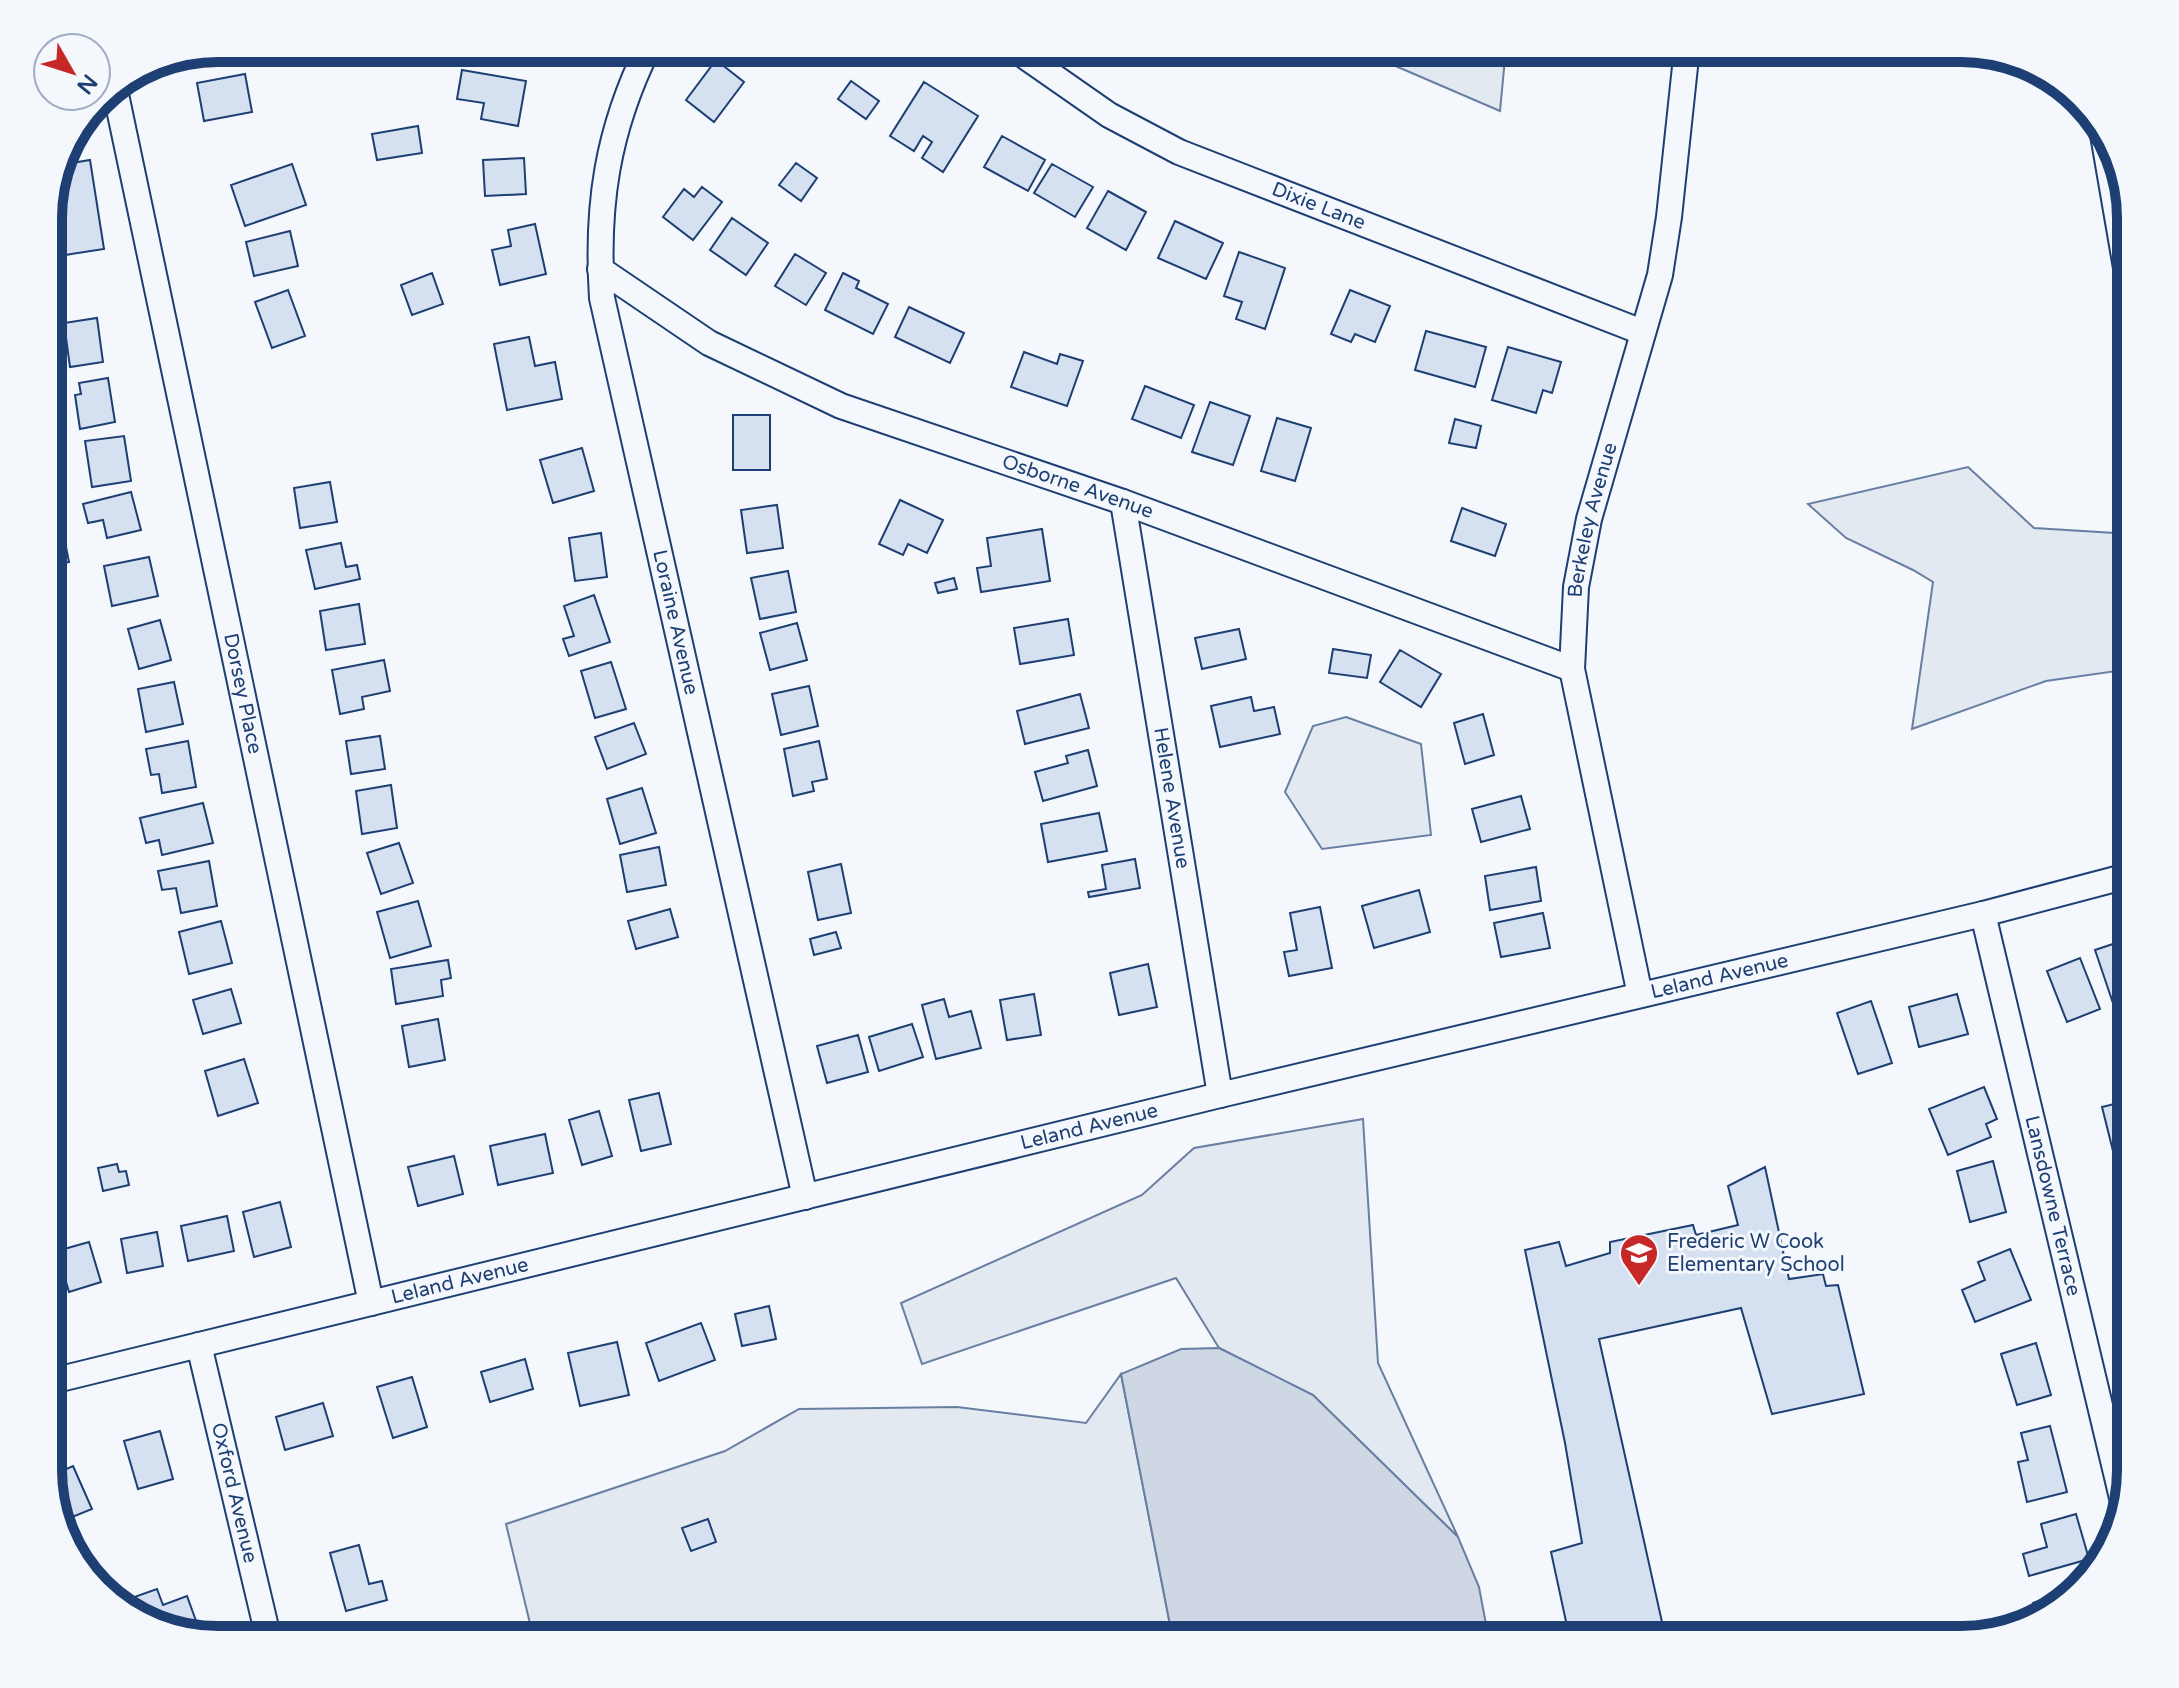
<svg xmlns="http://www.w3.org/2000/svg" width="2179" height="1688" viewBox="0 0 2179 1688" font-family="'Varela Round',sans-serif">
<rect width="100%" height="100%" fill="#f4f7fb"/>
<path fill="#e3e9f0" stroke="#687fa3" stroke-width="2" d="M 1378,48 L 1506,48 L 1500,111 L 1377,58 Z
M 1968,467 L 2034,528 L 2131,534 L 2131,669 L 2046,681 L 1912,729 L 1933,582 L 1913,570 L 1846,538 L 1808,504 Z
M 1346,717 L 1421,744 L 1431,835 L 1322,849 L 1285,792 L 1313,726 Z
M 1363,1119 L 1378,1363 L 1458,1537 L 1313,1395 L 1219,1348 L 1176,1278 L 922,1364 L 901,1303 L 1142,1195 L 1194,1148 Z
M 1121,1374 L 1173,1640 L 534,1640 L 506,1524 L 725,1451 L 799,1409 L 957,1407 L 1086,1423 Z"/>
<path fill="#cfd7e4" stroke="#687fa3" stroke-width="2" d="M 1219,1348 L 1313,1395 L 1458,1537 L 1479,1587 L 1489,1640 L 1173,1640 L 1121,1374 L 1181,1349 Z"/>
<path fill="#d5e0f0" stroke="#1d3f73" stroke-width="2" d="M 302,48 L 340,48 L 310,63 Z
M 716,60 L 744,82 L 714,122 L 686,100 Z
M 462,70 L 526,81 L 518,126 L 481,119 L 484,103 L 457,99 Z
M 245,74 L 252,112 L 204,121 L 197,83 Z
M 851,81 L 879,101 L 866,119 L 838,99 Z
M 924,82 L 978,116 L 943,172 L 922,158 L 932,142 L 923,136 L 914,151 L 890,136 Z
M 418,126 L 422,153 L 377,160 L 372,134 Z
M 1002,136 L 1045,160 L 1028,191 L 984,167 Z
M 524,158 L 526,194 L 485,196 L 483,160 Z
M 90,160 L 104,249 L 65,255 L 54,187 L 60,165 Z
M 796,163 L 817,178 L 801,201 L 779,185 Z
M 292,164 L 306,205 L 245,226 L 231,185 Z
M 1052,164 L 1093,187 L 1075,217 L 1034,193 Z
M 702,187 L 722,202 L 693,240 L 663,217 L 684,189 L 694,197 Z
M 1108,191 L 1146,212 L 1126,250 L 1087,228 Z
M 732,218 L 768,243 L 746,275 L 710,250 Z
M 1175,221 L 1223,243 L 1206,279 L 1158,258 Z
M 535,224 L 546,274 L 500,285 L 492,250 L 511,246 L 508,230 Z
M 290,231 L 298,266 L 254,276 L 246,242 Z
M 1239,252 L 1285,268 L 1265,329 L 1236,319 L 1242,302 L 1224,296 Z
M 795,254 L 826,273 L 806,305 L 775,286 Z
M 432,273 L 443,304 L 412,315 L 401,285 Z
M 843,273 L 859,281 L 856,288 L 888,304 L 873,334 L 825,310 Z
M 288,290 L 305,336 L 272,348 L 255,302 Z
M 1350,290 L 1390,306 L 1375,342 L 1355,334 L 1351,342 L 1331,334 Z
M 909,307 L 964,333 L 950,363 L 895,337 Z
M 97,318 L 103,362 L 70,367 L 64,323 Z
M 1426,331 L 1486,347 L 1475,387 L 1415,370 Z
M 529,337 L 535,366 L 555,362 L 562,399 L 507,410 L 494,344 Z
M 1508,347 L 1561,362 L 1552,393 L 1543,390 L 1536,413 L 1492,400 Z
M 1024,352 L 1057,364 L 1060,354 L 1083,361 L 1067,406 L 1011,387 Z
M 108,378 L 115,422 L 80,429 L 75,395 L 81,394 L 79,383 Z
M 1145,386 L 1194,405 L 1181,438 L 1132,419 Z
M 1210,402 L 1250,416 L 1233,465 L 1192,452 Z
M 733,415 L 770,415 L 770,470 L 733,470 Z
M 1277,418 L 1311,428 L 1295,481 L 1261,471 Z
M 1455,419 L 1481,426 L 1476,448 L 1449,443 Z
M 124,436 L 131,481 L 92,487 L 85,441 Z
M 582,448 L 594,491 L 553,503 L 540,460 Z
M 330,482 L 337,522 L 300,528 L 294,488 Z
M 131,492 L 141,530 L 107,538 L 103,520 L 88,523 L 83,504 Z
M 900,500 L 943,520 L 927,553 L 908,544 L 903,555 L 879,544 Z
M 777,505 L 783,548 L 747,553 L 741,510 Z
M 1462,508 L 1506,524 L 1495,556 L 1451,541 Z
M 1042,529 L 1050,581 L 981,592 L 977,568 L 991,566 L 987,538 Z
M 63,532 L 69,562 L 48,567 L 48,535 Z
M 601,533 L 607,577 L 575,581 L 569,538 Z
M 341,543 L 346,567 L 357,565 L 360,579 L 315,589 L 306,550 Z
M 149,557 L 158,596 L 112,606 L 104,566 Z
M 788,571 L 796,612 L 760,619 L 751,578 Z
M 954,578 L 957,589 L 938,593 L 935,583 Z
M 594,595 L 610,642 L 569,656 L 563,639 L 574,636 L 564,606 Z
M 359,604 L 365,644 L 326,650 L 320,611 Z
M 1068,619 L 1074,655 L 1020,664 L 1014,628 Z
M 160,620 L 171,660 L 139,669 L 128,629 Z
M 797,623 L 807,660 L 770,670 L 760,633 Z
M 1239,629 L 1246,659 L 1202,669 L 1195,638 Z
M 1333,649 L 1371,655 L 1367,678 L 1329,673 Z
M 1400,650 L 1441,674 L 1421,707 L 1380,682 Z
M 384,660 L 390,691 L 362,697 L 364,709 L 340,714 L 332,670 Z
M 611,662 L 626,709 L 595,718 L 581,671 Z
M 174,682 L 183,724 L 146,732 L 138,689 Z
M 809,686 L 818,726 L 781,735 L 772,694 Z
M 1080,694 L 1089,728 L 1025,744 L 1017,711 Z
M 1251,697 L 1254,711 L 1274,707 L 1280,734 L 1220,747 L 1211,706 Z
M 1483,714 L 1494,755 L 1465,764 L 1454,723 Z
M 634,723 L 646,754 L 607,769 L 595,737 Z
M 380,736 L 385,769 L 351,774 L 346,741 Z
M 188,741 L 196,787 L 162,793 L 159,774 L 151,775 L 146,749 Z
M 819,741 L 827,779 L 812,782 L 814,791 L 793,796 L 784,749 Z
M 1088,750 L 1097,786 L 1043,801 L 1035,772 L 1068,763 L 1066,756 Z
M 391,785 L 397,828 L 362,834 L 356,791 Z
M 642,788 L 656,833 L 620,844 L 607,799 Z
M 1521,796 L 1530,829 L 1481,842 L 1472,809 Z
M 203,803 L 213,843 L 162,855 L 159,840 L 146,843 L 140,818 Z
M 1099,813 L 1107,851 L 1048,862 L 1041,824 Z
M 399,843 L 413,883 L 381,894 L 367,853 Z
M 659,847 L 666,885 L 627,892 L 620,855 Z
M 1135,859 L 1140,888 L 1089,897 L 1088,892 L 1106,889 L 1102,865 Z
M 209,861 L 217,906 L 181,913 L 176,888 L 162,890 L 158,871 Z
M 841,864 L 851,913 L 818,920 L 808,872 Z
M 1536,867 L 1541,901 L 1490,910 L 1485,876 Z
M 1419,890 L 1430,932 L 1374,948 L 1362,906 Z
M 418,901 L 431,946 L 390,958 L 377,912 Z
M 1320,907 L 1332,968 L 1289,976 L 1284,952 L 1297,950 L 1290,913 Z
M 670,909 L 678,937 L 636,949 L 628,921 Z
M 1543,913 L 1550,948 L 1501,957 L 1494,923 Z
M 221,921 L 232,963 L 189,974 L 179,932 Z
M 836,932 L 841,948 L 814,955 L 810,939 Z
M 2128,939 L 2131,950 L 2131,1004 L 2115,1009 L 2095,950 Z
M 2080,958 L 2100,1009 L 2067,1022 L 2047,971 Z
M 448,960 L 451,978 L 441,980 L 443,996 L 396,1004 L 391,969 Z
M 1148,964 L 1157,1007 L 1119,1015 L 1110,973 Z
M 231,989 L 241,1023 L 203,1034 L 193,1000 Z
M 1034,994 L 1041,1035 L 1007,1040 L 1000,1000 Z
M 1957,994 L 1968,1034 L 1919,1047 L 1909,1007 Z
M 944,999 L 949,1017 L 971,1011 L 981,1048 L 936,1059 L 922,1005 Z
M 1871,1001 L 1892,1063 L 1858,1074 L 1837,1013 Z
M 438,1019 L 445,1060 L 409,1067 L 402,1026 Z
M 912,1024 L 923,1057 L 879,1071 L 869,1037 Z
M 858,1035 L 868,1072 L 827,1083 L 817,1046 Z
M 244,1059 L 258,1103 L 218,1116 L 205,1071 Z
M 1984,1087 L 1997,1119 L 1986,1124 L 1991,1137 L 1948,1155 L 1929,1109 Z
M 659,1093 L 671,1144 L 641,1151 L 629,1100 Z
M 2131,1100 L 2131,1146 L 2113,1151 L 2102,1107 Z
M 599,1111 L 612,1156 L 582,1165 L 569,1120 Z
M 545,1134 L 553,1173 L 498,1185 L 490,1146 Z
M 454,1156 L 463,1194 L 418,1206 L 408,1167 Z
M 1993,1161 L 2006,1212 L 1970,1222 L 1957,1171 Z
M 117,1164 L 119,1172 L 126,1171 L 129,1185 L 103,1191 L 98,1168 Z
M 1765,1167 L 1789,1279 L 1823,1274 L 1826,1286 L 1838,1285 L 1864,1394 L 1772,1414 L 1741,1308 L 1599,1339 L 1666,1640 L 1570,1640 L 1551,1552 L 1582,1543 L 1565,1443 L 1525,1250 L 1559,1242 L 1566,1266 L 1610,1253 L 1610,1242 L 1693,1225 L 1696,1235 L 1738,1225 L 1728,1186 Z
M 2131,1181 L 2131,1214 L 2124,1183 Z
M 280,1202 L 291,1247 L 254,1257 L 243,1212 Z
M 227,1216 L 234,1251 L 188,1261 L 181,1226 Z
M 157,1232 L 163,1266 L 127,1273 L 121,1239 Z
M 89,1242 L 101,1282 L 69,1292 L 57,1251 Z
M 2010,1249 L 2031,1300 L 1975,1322 L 1962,1290 L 1985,1280 L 1978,1262 Z
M 769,1306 L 776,1339 L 742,1346 L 735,1314 Z
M 701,1323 L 715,1360 L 659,1381 L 646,1343 Z
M 617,1342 L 629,1395 L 580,1406 L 568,1353 Z
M 2036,1343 L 2051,1395 L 2017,1405 L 2001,1354 Z
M 525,1359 L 533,1389 L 490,1402 L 481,1372 Z
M 412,1377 L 427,1427 L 393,1438 L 377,1387 Z
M 323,1403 L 333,1436 L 285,1450 L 276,1417 Z
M 2050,1426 L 2067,1492 L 2027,1502 L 2018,1462 L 2028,1460 L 2021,1433 Z
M 160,1431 L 173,1479 L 138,1489 L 124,1441 Z
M 73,1466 L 92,1509 L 60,1522 L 48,1477 Z
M 2076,1514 L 2089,1559 L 2029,1576 L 2023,1554 L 2047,1547 L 2041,1524 Z
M 708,1519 L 716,1542 L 691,1551 L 682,1528 Z
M 359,1545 L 369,1584 L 382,1581 L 387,1600 L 346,1611 L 330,1553 Z
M 2089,1578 L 2089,1579 L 2039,1619 L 2033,1603 L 2067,1591 L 2066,1587 Z
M 157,1589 L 163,1605 L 187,1596 L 200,1632 L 126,1608 L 123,1601 Z"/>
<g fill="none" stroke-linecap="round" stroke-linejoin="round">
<g stroke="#1d3f73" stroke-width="28">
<g id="minor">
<path id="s1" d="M 648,48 C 607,131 596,206 602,298 L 805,1197"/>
<path id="s2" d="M 1013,48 L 1109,115 L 1179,152 L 1642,332"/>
<path id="s3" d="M 114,85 L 371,1303"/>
<path d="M 2102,129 L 2131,297"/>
<path id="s4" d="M 600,269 L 709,343 L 841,406 L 1123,502 L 1572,669"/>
<path id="s5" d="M 1123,502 L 1220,1095"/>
<path id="s6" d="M 1983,914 L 2122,1498"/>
<path id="s7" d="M 1640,995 L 1572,669 L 1576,587 L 1589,519 L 1660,275 L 1669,217 L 1687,48"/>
<path id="s8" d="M 199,1345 L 269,1640"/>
<path id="s9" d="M 48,1382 L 1220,1095 L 1983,914 L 2131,875"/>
</g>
</g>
<use href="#minor" stroke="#f4f7fb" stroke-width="24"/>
</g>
<defs>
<g id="school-pin" transform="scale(2)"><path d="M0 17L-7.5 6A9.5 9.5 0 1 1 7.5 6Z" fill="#c62828" stroke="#f4f7fb"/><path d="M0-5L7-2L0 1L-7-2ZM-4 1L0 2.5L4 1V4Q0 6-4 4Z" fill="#fff"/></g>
</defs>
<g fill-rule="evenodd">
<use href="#school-pin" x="1639" y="1253"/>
</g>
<g text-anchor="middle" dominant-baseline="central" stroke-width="6" stroke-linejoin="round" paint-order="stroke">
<g font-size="20" fill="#1d3f73" stroke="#f4f7fb">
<text stroke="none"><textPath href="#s2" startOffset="346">Dixie Lane</textPath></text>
<text stroke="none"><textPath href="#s4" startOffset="528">Osborne Avenue</textPath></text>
<text stroke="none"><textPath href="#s7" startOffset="484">Berkeley Avenue</textPath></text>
<text stroke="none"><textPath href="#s1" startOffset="590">Loraine Avenue</textPath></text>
<text stroke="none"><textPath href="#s3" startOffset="622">Dorsey Place</textPath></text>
<text stroke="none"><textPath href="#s5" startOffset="300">Helene Avenue</textPath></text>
<text stroke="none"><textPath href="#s9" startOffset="1720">Leland Avenue</textPath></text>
<text stroke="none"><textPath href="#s9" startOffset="1072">Leland Avenue</textPath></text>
<text stroke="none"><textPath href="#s6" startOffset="300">Lansdowne Terrace</textPath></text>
<text stroke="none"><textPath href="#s9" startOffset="424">Leland Avenue</textPath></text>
<text stroke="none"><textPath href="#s8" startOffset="152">Oxford Avenue</textPath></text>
</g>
<g font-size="20" fill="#1d3f73" stroke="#f4f7fb" text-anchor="start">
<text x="1667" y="1242">Frederic W Cook<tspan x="1667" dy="23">Elementary School</tspan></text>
</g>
</g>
<path d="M0 0H2179V1688H0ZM218 62H1961A156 156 0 0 1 2117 218V1470A156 156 0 0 1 1961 1626H218A156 156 0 0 1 62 1470V218A156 156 0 0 1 218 62Z" fill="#f4f7fb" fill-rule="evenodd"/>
<path fill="none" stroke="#1d3f73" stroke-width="10" d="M218 62H1961A156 156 0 0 1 2117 218V1470A156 156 0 0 1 1961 1626H218A156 156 0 0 1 62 1470V218A156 156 0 0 1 218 62Z"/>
<g transform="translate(72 72) rotate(129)"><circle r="38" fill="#f4f7fb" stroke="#9eadc5" stroke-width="2"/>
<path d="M0-6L14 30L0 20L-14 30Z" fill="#c62828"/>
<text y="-12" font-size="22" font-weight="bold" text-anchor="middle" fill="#1d3f73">N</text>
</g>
</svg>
